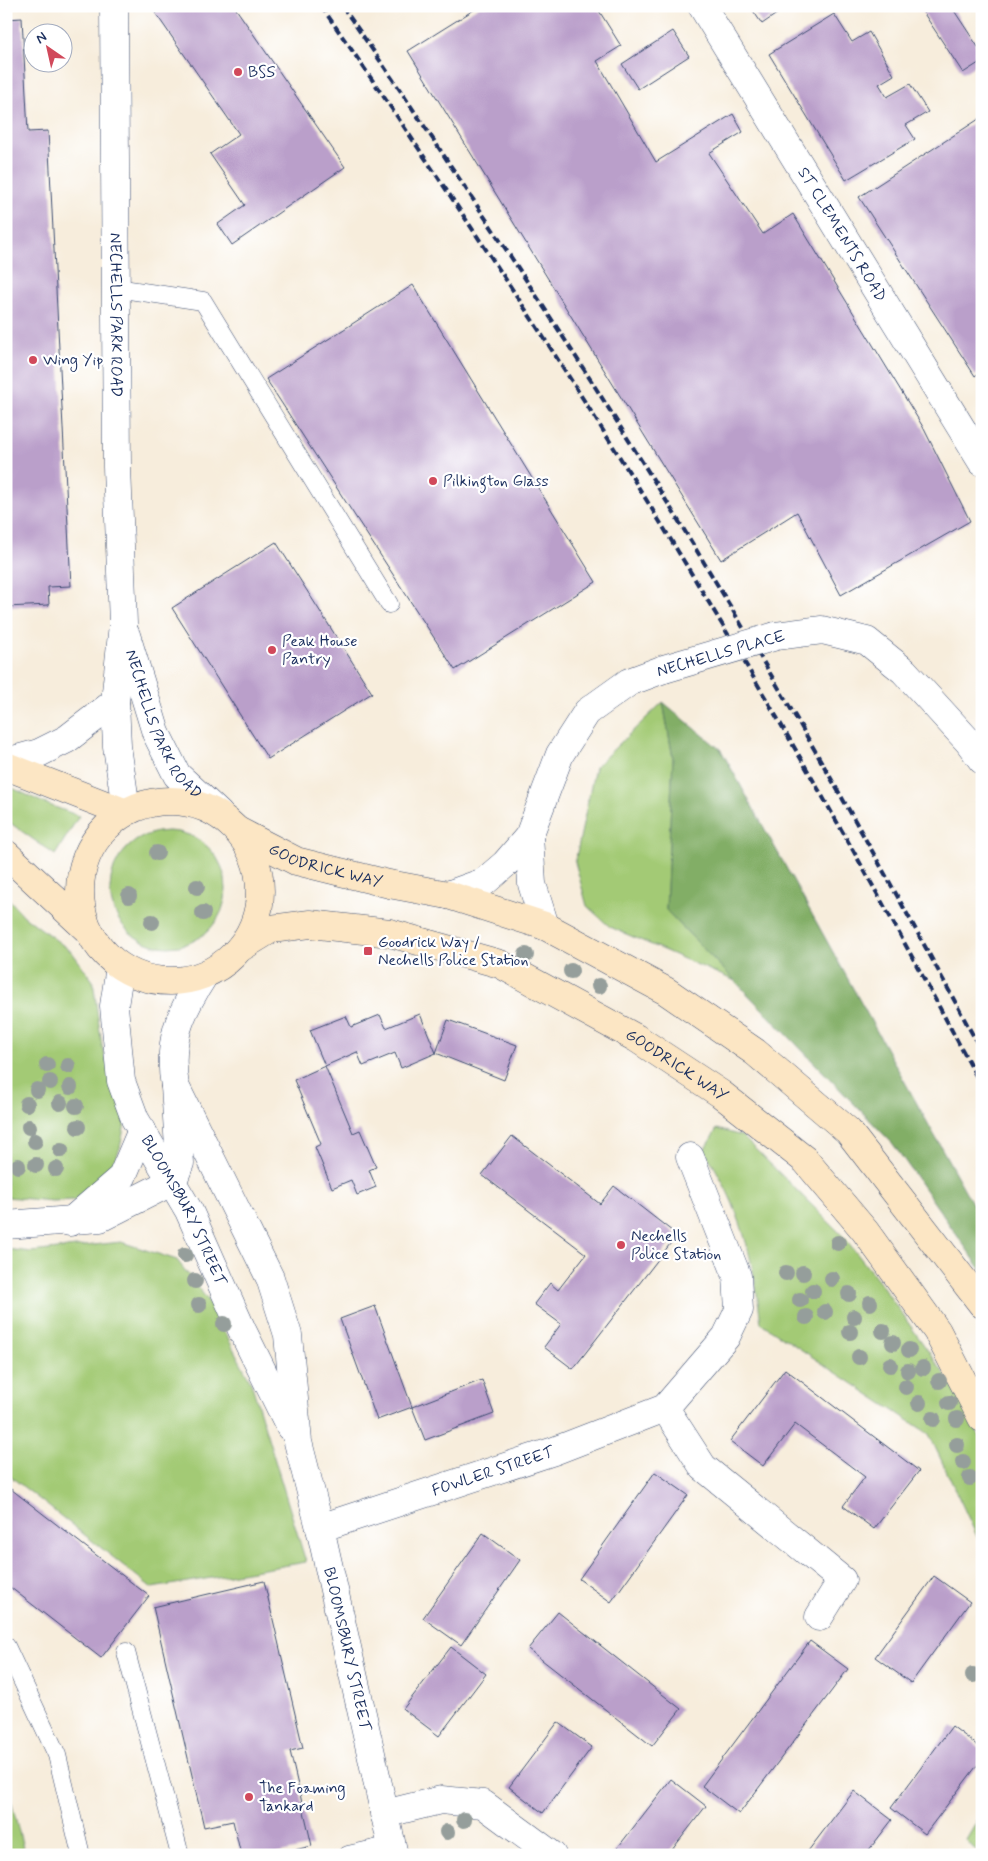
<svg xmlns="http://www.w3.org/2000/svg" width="988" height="1861" viewBox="0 0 988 1861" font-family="Mynerve,sans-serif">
<rect width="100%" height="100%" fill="#fff"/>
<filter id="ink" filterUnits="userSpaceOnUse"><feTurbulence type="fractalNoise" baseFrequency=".02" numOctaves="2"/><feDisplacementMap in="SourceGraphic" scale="10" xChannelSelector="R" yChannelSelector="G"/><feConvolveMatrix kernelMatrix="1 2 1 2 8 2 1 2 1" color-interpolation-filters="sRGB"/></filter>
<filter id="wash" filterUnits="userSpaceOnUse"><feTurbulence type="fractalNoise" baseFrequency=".0096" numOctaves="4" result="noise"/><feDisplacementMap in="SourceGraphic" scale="20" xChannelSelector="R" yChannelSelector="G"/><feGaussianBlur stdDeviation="1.12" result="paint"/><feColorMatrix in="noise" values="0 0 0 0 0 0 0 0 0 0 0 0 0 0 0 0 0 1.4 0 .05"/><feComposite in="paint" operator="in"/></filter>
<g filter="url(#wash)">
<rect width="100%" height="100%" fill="#f7eddc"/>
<path fill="#a3ca75" stroke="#5f7c6a" d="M 663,702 L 673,758 L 666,910 L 735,981 L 610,927 L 587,906 L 575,862 L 595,767 Z
M 6,785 L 44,803 L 79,816 L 55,855 L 6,820 Z
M110 889a58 58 0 1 1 116 0a58 58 0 1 1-116 0Z
M 6,896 L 24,916 L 72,952 L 93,981 L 102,1046 L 125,1123 L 120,1148 L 111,1170 L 76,1200 L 52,1201 L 6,1197 Z
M 717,1129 L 742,1136 L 844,1237 L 883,1287 L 962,1399 L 982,1442 L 982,1547 L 929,1434 L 761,1323 C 753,1257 741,1207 704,1150 Z
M 121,1242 L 177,1260 L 207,1299 L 251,1382 L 306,1562 L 152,1588 L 6,1473 L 6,1249 L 31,1252 Z
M 6,1781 L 25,1855 L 6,1855 Z
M 982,1813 L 982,1855 L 980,1855 L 966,1840 Z"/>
<path fill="#82ae66" stroke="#4e6e62" d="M 663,702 L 721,750 L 982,1221 L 982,1271 L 893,1144 L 666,910 L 673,758 Z"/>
<g id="blocks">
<path fill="#ba9fca" d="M 160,6 L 234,6 L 345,167 L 232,245 L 218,224 L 245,205 L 210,154 L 239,134 L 154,11 Z
M 480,6 L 596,6 L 621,46 L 597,61 L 656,162 L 733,114 L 743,132 L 709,153 L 763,234 L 793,214 L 923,427 L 970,521 L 841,595 L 797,512 L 721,560 L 408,51 Z
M 750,6 L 788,6 L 762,24 Z
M 919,6 L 951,6 L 982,53 L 982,61 L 963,73 Z
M 834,14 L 852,42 L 869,32 L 894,75 L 879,84 L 887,97 L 910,84 L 928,112 L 906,125 L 915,139 L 846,180 L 769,54 Z
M 22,18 L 28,132 L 48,131 L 71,586 L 48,587 L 49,605 L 6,607 L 6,19 Z
M 673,31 L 689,56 L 638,89 L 622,64 Z
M 982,117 L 982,371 L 975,376 L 859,197 Z
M 413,285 L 596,582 L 455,670 L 266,379 Z
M 276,542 L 372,693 L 268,759 L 172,608 Z
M 420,1014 L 436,1053 L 401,1068 L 395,1053 L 363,1066 L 357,1052 L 325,1066 L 353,1133 L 360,1130 L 376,1167 L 369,1170 L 376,1187 L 357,1195 L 351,1180 L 332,1188 L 315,1147 L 321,1144 L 294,1080 L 325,1066 L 310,1030 L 346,1016 L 351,1027 L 380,1015 L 386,1028 Z
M 448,1020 L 517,1045 L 504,1080 L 436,1053 Z
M 512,1136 L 600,1204 L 614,1186 L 677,1235 L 573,1369 L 544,1347 L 561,1324 L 534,1304 L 550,1283 L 558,1290 L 586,1254 L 482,1175 Z
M 375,1306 L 412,1407 L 482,1380 L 494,1414 L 425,1440 L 412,1407 L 377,1420 L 340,1319 Z
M 785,1369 L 919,1471 L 874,1529 L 843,1506 L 865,1477 L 795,1424 L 763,1466 L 730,1441 Z
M 655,1472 L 688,1495 L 611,1602 L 579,1579 Z
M 7,1486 L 149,1596 L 101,1658 L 6,1584 Z
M 483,1533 L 520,1560 L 461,1645 L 423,1618 Z
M 934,1576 L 970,1602 L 911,1683 L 875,1657 Z
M 264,1581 L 303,1748 L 290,1751 L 312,1846 L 272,1855 L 241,1855 L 233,1821 L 204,1827 L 153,1607 Z
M 558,1612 L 681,1709 L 652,1746 L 528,1649 Z
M 810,1641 L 848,1669 L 739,1814 L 702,1786 Z
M 451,1647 L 486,1674 L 439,1736 L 403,1709 Z
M 558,1722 L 592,1747 L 543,1813 L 509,1787 Z
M 952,1726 L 982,1749 L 982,1759 L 925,1834 L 891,1808 Z
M 671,1779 L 706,1806 L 668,1855 L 612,1855 Z
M 854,1791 L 892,1820 L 865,1855 L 805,1855 Z"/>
</g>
</g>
<g filter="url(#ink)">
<use href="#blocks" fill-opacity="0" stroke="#3c4c71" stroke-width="1"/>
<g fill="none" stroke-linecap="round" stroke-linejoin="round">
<g stroke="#3c4c71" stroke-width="19">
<path id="service" d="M 116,288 L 203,301 L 389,604
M 6,1646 L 57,1755 L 81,1855
M 126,1652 L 180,1855
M 348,1855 L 392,1845"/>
</g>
<g stroke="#3c4c71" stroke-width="29">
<g id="minor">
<path id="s1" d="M 114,6 L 117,467 L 123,624 L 115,702 L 117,746 L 126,809"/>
<path id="s2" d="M 702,6 L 982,462"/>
<path id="s3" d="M 126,635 L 156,733 L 177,775 L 219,814"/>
<path d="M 776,636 L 822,630 L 867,641 L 904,671 L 968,741 L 982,760"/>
<path d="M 6,762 L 39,753 L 67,739 L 115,702"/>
<path d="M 529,836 L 532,884 L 545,926"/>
<path d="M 448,895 L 484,882 L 505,864 L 529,836 L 560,754 L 587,712 L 629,682 L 664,669"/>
<path d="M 70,1222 L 122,1177 L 142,1130"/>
<path d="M 6,1225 L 100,1218 L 173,1181 L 180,1163 L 175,1086"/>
<path d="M 665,1408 L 703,1467 L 842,1580 L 819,1617"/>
<path id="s4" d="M 320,1528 L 554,1451 L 665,1408 L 726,1337 L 739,1310 L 737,1276 L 690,1157"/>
<path d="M 384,1814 L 441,1800 L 483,1804 L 552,1855"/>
</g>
</g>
<g stroke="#3c4c71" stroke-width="29">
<g id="tertiary">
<path id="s5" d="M 120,967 L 114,1006 L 121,1081 L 135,1119 L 189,1211 L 242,1330 L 290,1427"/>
<path id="s6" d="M 203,977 C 180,1013 167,1042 175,1086 L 270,1278 L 288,1335 L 298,1442 L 320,1528 L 394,1855"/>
</g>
</g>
<g stroke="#3c4c71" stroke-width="29">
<g id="secondary">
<path d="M 6,766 L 121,811"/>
<circle cx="170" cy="891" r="90"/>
<path id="s7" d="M 238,831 L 296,861 L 389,884 L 448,895 L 545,926 L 666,991 L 755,1052 L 848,1131 L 982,1304"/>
<path d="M 6,854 L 88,930"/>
<path id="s8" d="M 240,948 L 271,929 L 310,924 L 390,933 L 500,964 L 636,1038 L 721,1094 L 805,1160 L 865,1231 L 937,1331 L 982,1418"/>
</g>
</g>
<use href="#service" stroke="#fff" stroke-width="18"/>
<use href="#minor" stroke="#fff" stroke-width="28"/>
<use href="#tertiary" stroke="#fff" stroke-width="28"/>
<use href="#secondary" stroke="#fce6c4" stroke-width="28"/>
<path stroke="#1b2f5e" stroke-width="4" stroke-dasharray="8 4" stroke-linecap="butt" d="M 321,6 C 369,74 415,143 461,212 C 650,494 823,786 982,1087
M 342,6 C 399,87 453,169 507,251 C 678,510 836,778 982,1052"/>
<g stroke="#3c4c71" stroke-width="29" stroke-linecap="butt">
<path id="minor-bridge" d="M 664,669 L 776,636"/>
</g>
<use href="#minor-bridge" stroke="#fff" stroke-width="28"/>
</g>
<g fill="#959e9b">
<circle cx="157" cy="853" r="8"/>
<circle cx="197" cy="887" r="8"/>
<circle cx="129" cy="896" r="8"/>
<circle cx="203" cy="913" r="8"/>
<circle cx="152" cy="922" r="8"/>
<circle cx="526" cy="955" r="8"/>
<circle cx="571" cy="971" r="8"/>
<circle cx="599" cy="986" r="8"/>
<circle cx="47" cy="1065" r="8"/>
<circle cx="68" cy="1066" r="8"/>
<circle cx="50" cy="1082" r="8"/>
<circle cx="70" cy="1087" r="8"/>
<circle cx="37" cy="1090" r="8"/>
<circle cx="60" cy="1103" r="8"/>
<circle cx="27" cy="1104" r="8"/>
<circle cx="76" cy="1106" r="8"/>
<circle cx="29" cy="1127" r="8"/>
<circle cx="78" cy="1127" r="8"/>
<circle cx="35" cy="1141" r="8"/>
<circle cx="61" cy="1150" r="8"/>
<circle cx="36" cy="1165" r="8"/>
<circle cx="18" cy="1166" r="8"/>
<circle cx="56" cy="1169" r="8"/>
<circle cx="838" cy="1243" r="8"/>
<circle cx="185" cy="1255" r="8"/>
<circle cx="786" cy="1273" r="8"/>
<circle cx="803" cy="1273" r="8"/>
<circle cx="832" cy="1279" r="8"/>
<circle cx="195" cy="1281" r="8"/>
<circle cx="813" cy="1291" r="8"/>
<circle cx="849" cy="1294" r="8"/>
<circle cx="800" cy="1300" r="8"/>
<circle cx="870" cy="1303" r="8"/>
<circle cx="199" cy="1305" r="8"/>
<circle cx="825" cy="1312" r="8"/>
<circle cx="806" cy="1317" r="8"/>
<circle cx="854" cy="1317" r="8"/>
<circle cx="224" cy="1324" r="8"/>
<circle cx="883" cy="1331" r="8"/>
<circle cx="850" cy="1332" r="8"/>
<circle cx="893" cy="1343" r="8"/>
<circle cx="909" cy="1350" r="8"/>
<circle cx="859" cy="1357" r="8"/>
<circle cx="890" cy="1365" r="8"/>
<circle cx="923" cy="1368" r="8"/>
<circle cx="908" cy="1371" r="8"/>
<circle cx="939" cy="1381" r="8"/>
<circle cx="906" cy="1387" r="8"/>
<circle cx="919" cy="1403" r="8"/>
<circle cx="949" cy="1403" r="8"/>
<circle cx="933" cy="1419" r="8"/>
<circle cx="957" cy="1419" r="8"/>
<circle cx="957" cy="1445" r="8"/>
<circle cx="963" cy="1462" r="8"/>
<circle cx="970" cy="1478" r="8"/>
<circle cx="973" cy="1675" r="8"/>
<circle cx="464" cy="1820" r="8"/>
<circle cx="447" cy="1832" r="8"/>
</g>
</g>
<g fill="#d1495b" stroke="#fff" stroke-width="2">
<circle cx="238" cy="72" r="5"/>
<circle cx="33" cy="360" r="5"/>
<circle cx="433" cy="481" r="5"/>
<circle cx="272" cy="650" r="5"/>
<rect x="363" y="946" width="10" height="10" rx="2.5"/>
<circle cx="621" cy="1245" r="5"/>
<circle cx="249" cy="1797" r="5"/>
</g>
<g text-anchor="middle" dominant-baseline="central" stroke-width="4.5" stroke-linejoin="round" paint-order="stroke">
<g font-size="16" fill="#1b2f5e" stroke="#fff" text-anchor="start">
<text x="248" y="72">BSS</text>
<text x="43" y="360">Wing Yip</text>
<text x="443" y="481">Pilkington Glass</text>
<text x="282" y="641">Peak House<tspan x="282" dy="18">Pantry</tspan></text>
<text x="378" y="942">Goodrick Way /<tspan x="378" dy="18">Nechells Police Station</tspan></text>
<text x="631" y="1236">Nechells<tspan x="631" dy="18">Police Station</tspan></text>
<text x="259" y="1788">The Foaming<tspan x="259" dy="18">Tankard</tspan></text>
</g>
<g font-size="16" fill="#1b2f5e" stroke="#fff">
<text stroke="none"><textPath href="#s2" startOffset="268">ST CLEMENTS ROAD</textPath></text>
<text stroke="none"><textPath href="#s1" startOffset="309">NECHELLS PARK ROAD</textPath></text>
<text transform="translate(721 654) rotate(-16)">NECHELLS PLACE</text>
<text stroke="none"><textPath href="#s3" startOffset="98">NECHELLS PARK ROAD</textPath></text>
<text stroke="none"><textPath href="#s7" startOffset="95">GOODRICK WAY</textPath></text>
<text stroke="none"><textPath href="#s8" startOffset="474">GOODRICK WAY</textPath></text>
<text stroke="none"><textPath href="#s5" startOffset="259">BLOOMSBURY STREET</textPath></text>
<text stroke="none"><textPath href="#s4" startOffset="182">FOWLER STREET</textPath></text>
<text stroke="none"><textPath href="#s6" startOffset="710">BLOOMSBURY STREET</textPath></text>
</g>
</g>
<rect width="988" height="1861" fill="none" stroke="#fff" stroke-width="25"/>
<g transform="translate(48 48) rotate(326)"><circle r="24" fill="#ffffff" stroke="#a4acbf"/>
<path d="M0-4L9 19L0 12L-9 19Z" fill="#d1495b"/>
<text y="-8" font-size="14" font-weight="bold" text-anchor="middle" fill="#1b2f5e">N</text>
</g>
</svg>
